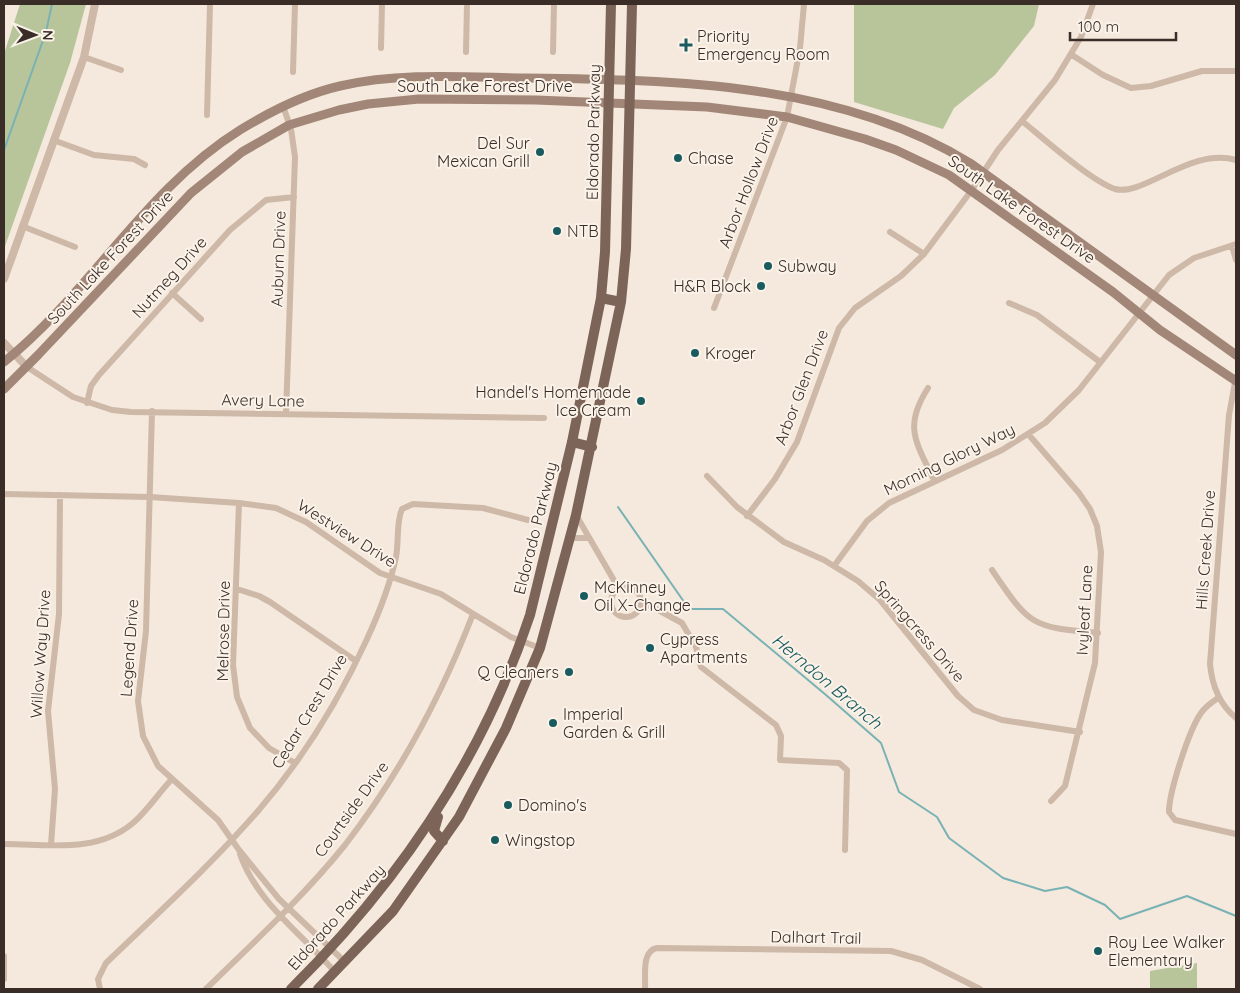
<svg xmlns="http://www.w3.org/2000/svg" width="1240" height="993" viewBox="0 0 1240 993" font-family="Quicksand,sans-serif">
<rect width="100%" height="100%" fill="#f4e9dc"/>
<path fill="#b8c59b" d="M 20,4 L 86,4 L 70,63 L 4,249 L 4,54 Z
M 854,4 L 1039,4 L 1034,26 L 995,75 L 954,108 L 943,129 L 854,102 Z
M 1197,963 L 1197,989 L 1150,989 L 1150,971 Z"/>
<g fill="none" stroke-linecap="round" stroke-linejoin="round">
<path stroke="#79b2b4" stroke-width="2" d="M 4,150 L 46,32 L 52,4
M 618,507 L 689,609 L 723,609 L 826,695 L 881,743 L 899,792 L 937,817 L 949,838 L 1003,878 L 1045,891 L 1067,887 L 1105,905 L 1120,919 L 1187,896 L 1236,916"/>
<path stroke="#ceb8a7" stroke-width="6" d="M 381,48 L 382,4
M 466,52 L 467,4
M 553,52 L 554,4
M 1072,55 L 1103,75 L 1131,88 L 1151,86 L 1202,71 L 1236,71
M 84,57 L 121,70
M 293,72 L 295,4
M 283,106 L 291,129 L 295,157 L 286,414
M 207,115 L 210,4
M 1022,121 C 1043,138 1091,181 1115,189 C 1143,197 1191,147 1236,160
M 53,140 L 94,155 L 134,159 L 145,165
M 22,226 L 75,247
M 890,232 L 924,254
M 1232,246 L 1236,260
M 172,293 L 201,319
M 1009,303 L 1037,315 L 1100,362
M 714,308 L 787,117 L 800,48 L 804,4
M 27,367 L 73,397 L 112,410 L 131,412 L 544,418
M 1236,377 L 1229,415 L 1210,664 C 1212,686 1219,704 1236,718
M 928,388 C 903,427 916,442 934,480
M 87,403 L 91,386 L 99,375 L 230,230 L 266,200 L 294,197
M 152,411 L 146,631 L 138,701 L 143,736 L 158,766 L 218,820 L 239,850 L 279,899 L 345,962
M 1029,435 L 1079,493 L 1090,509 L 1097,526 L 1101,552 L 1095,663 L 1065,786 L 1051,801
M 707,476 L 737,507 L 784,542 L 824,560 L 858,581 L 880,600 L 958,696 L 974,710 L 1002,720 L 1080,732
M 4,494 L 150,497 L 239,503 L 276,508 L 306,522 L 380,573 L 441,594 L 511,637 L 540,648
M 239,503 L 233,665 L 237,697 L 250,728 L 269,748 L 295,763
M 576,515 L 619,589
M 747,516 L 775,479 L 797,442 L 839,328 L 855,308 L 901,276 L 924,254 L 971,191 L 998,150 L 1055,80 L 1081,37 L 1093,4
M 570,538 L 588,538
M 834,566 L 867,521 L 889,503 L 1002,450 L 1045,423 L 1079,390 L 1169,275 L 1194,258 L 1236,244
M 992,570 C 1030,626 1031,627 1098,633
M611 602a15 15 0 1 1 30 0a15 15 0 1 1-30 0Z
M 237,589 L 259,596 L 270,602 L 356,661
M 641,605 L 651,606 L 682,623 L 696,647 L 701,667 L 776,725 L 781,736 L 780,760 L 839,763 L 847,770 L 845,850
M 1218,698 C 1212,702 1205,707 1201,713 C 1189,730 1169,792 1169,812 L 1175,820 L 1236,834
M 4,844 C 48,844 96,854 133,823 C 147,811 158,794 171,780
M 51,845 L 55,789 L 48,711 L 59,614 L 60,495
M 240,854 C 257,903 302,934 335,972
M 4,956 L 4,979
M 100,989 L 98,979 L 106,963 C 158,913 211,865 258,811 C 302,760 339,700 367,639 C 379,613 390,585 396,557 C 399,542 396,522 402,509 L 413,504 L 483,508 L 528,520
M 206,989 C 253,943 303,897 345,845 C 399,775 441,697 473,614
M 645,989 C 646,976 641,951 657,948 L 891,951 L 922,960 L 980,989"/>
<path stroke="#ceb8a7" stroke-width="8" d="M 4,279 L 84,57 L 95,4
M 4,343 L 27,367"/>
<path stroke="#a28678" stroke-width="9" d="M 4,362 C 90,293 145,189 240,130 C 271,111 305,94 340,86 C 400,72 464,77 525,78 C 675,80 838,82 970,163 L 1236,355
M 4,389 L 38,355 L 191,193 L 242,152 L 289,125 L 339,110 L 368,104 L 419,99 L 536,100 L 707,107 L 787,117 L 865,139 L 896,150 L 949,175 L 1113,292 L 1160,330 L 1236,381"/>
<path stroke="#7d6458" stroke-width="10" d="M 601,298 L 621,302
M 572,442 L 592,447
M 438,817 L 434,831 L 443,841
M 291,989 C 398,883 483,758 530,615 L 572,442 L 601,298 L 605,252 L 611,4
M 318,989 L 393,911 L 459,817 L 506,728 L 540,648 L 576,515 L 621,302 L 626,249 L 632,4"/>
</g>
<g fill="#1a5b5f" stroke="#fbf3e9" stroke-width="2">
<path d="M683.5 37.5h5v5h5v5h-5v5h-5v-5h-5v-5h5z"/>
<circle cx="540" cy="152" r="5"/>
<circle cx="678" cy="158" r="5"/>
<circle cx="557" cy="231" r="5"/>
<circle cx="768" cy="266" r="5"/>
<circle cx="761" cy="286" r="5"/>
<circle cx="695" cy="353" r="5"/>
<circle cx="641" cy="401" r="5"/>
<circle cx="584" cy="596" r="5"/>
<circle cx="650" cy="648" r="5"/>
<circle cx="569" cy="672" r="5"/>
<circle cx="553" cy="723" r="5"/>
<circle cx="508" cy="805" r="5"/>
<circle cx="495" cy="840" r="5"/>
<circle cx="1098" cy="951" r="5"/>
</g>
<g text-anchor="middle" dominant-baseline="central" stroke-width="4" stroke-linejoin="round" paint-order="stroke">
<g font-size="16" fill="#3a2d28" stroke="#fbf3e9" text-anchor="start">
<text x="697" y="36">Priority<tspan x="697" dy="18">Emergency Room</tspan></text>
<text x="530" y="143" text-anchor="end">Del Sur<tspan x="530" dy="18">Mexican Grill</tspan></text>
<text x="688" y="158">Chase</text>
<text x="567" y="231">NTB</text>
<text x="778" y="266">Subway</text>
<text x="751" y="286" text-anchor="end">H&amp;R Block</text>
<text x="705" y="353">Kroger</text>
<text x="631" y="392" text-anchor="end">Handel's Homemade<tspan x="631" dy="18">Ice Cream</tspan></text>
<text x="594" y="587">McKinney<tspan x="594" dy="18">Oil X-Change</tspan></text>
<text x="660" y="639">Cypress<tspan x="660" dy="18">Apartments</tspan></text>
<text x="559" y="672" text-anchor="end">Q Cleaners</text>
<text x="563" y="714">Imperial<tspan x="563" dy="18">Garden &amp; Grill</tspan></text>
<text x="518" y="805">Domino's</text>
<text x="505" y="840">Wingstop</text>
<text x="1108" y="942">Roy Lee Walker<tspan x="1108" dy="18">Elementary</tspan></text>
</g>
<g font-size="16" fill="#3a2d28" stroke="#fbf3e9">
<text x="485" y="86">South Lake Forest Drive</text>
<text transform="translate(593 132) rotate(-89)">Eldorado Parkway</text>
<text transform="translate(748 182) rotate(-69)">Arbor Hollow Drive</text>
<text transform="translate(1022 209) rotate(35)">South Lake Forest Drive</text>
<text transform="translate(110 257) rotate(-47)">South Lake Forest Drive</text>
<text transform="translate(278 259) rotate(-88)">Auburn Drive</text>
<text transform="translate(169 277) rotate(-48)">Nutmeg Drive</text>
<text transform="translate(801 387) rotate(-69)">Arbor Glen Drive</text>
<text transform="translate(263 400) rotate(1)">Avery Lane</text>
<text transform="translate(949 459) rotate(-26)">Morning Glory Way</text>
<text transform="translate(535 528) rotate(-76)">Eldorado Parkway</text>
<text transform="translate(347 533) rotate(32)">Westview Drive</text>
<text transform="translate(1205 550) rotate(-86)">Hills Creek Drive</text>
<text transform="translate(1084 610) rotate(-87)">Ivyleaf Lane</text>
<text transform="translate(223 631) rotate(-89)">Melrose Drive</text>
<text transform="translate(920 631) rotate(49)">Springcress Drive</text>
<text transform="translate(129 648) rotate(-86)">Legend Drive</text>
<text transform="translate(40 654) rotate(-86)">Willow Way Drive</text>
<text transform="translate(309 711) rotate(-59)">Cedar Crest Drive</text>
<text transform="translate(351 809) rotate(-54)">Courtside Drive</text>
<text transform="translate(336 917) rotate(-48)">Eldorado Parkway</text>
<text transform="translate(816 937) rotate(1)">Dalhart Trail</text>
</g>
<g font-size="18" font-style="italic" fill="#1a5b5f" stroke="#fbf3e9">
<text transform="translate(827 681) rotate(40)">Herndon Branch</text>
</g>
</g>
<rect width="1240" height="993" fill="none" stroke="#3a2d28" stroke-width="10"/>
<g transform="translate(35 35) rotate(91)" stroke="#fbf3e9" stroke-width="4" paint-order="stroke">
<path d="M0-4L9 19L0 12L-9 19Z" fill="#3a2d28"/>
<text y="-8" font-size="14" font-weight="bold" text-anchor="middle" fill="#3a2d28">N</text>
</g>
<path d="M1070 32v8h106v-8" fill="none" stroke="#3a2d28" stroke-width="2.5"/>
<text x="1078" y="32" font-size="15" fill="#3a2d28" stroke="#fbf3e9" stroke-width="4" paint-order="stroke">100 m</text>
</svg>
